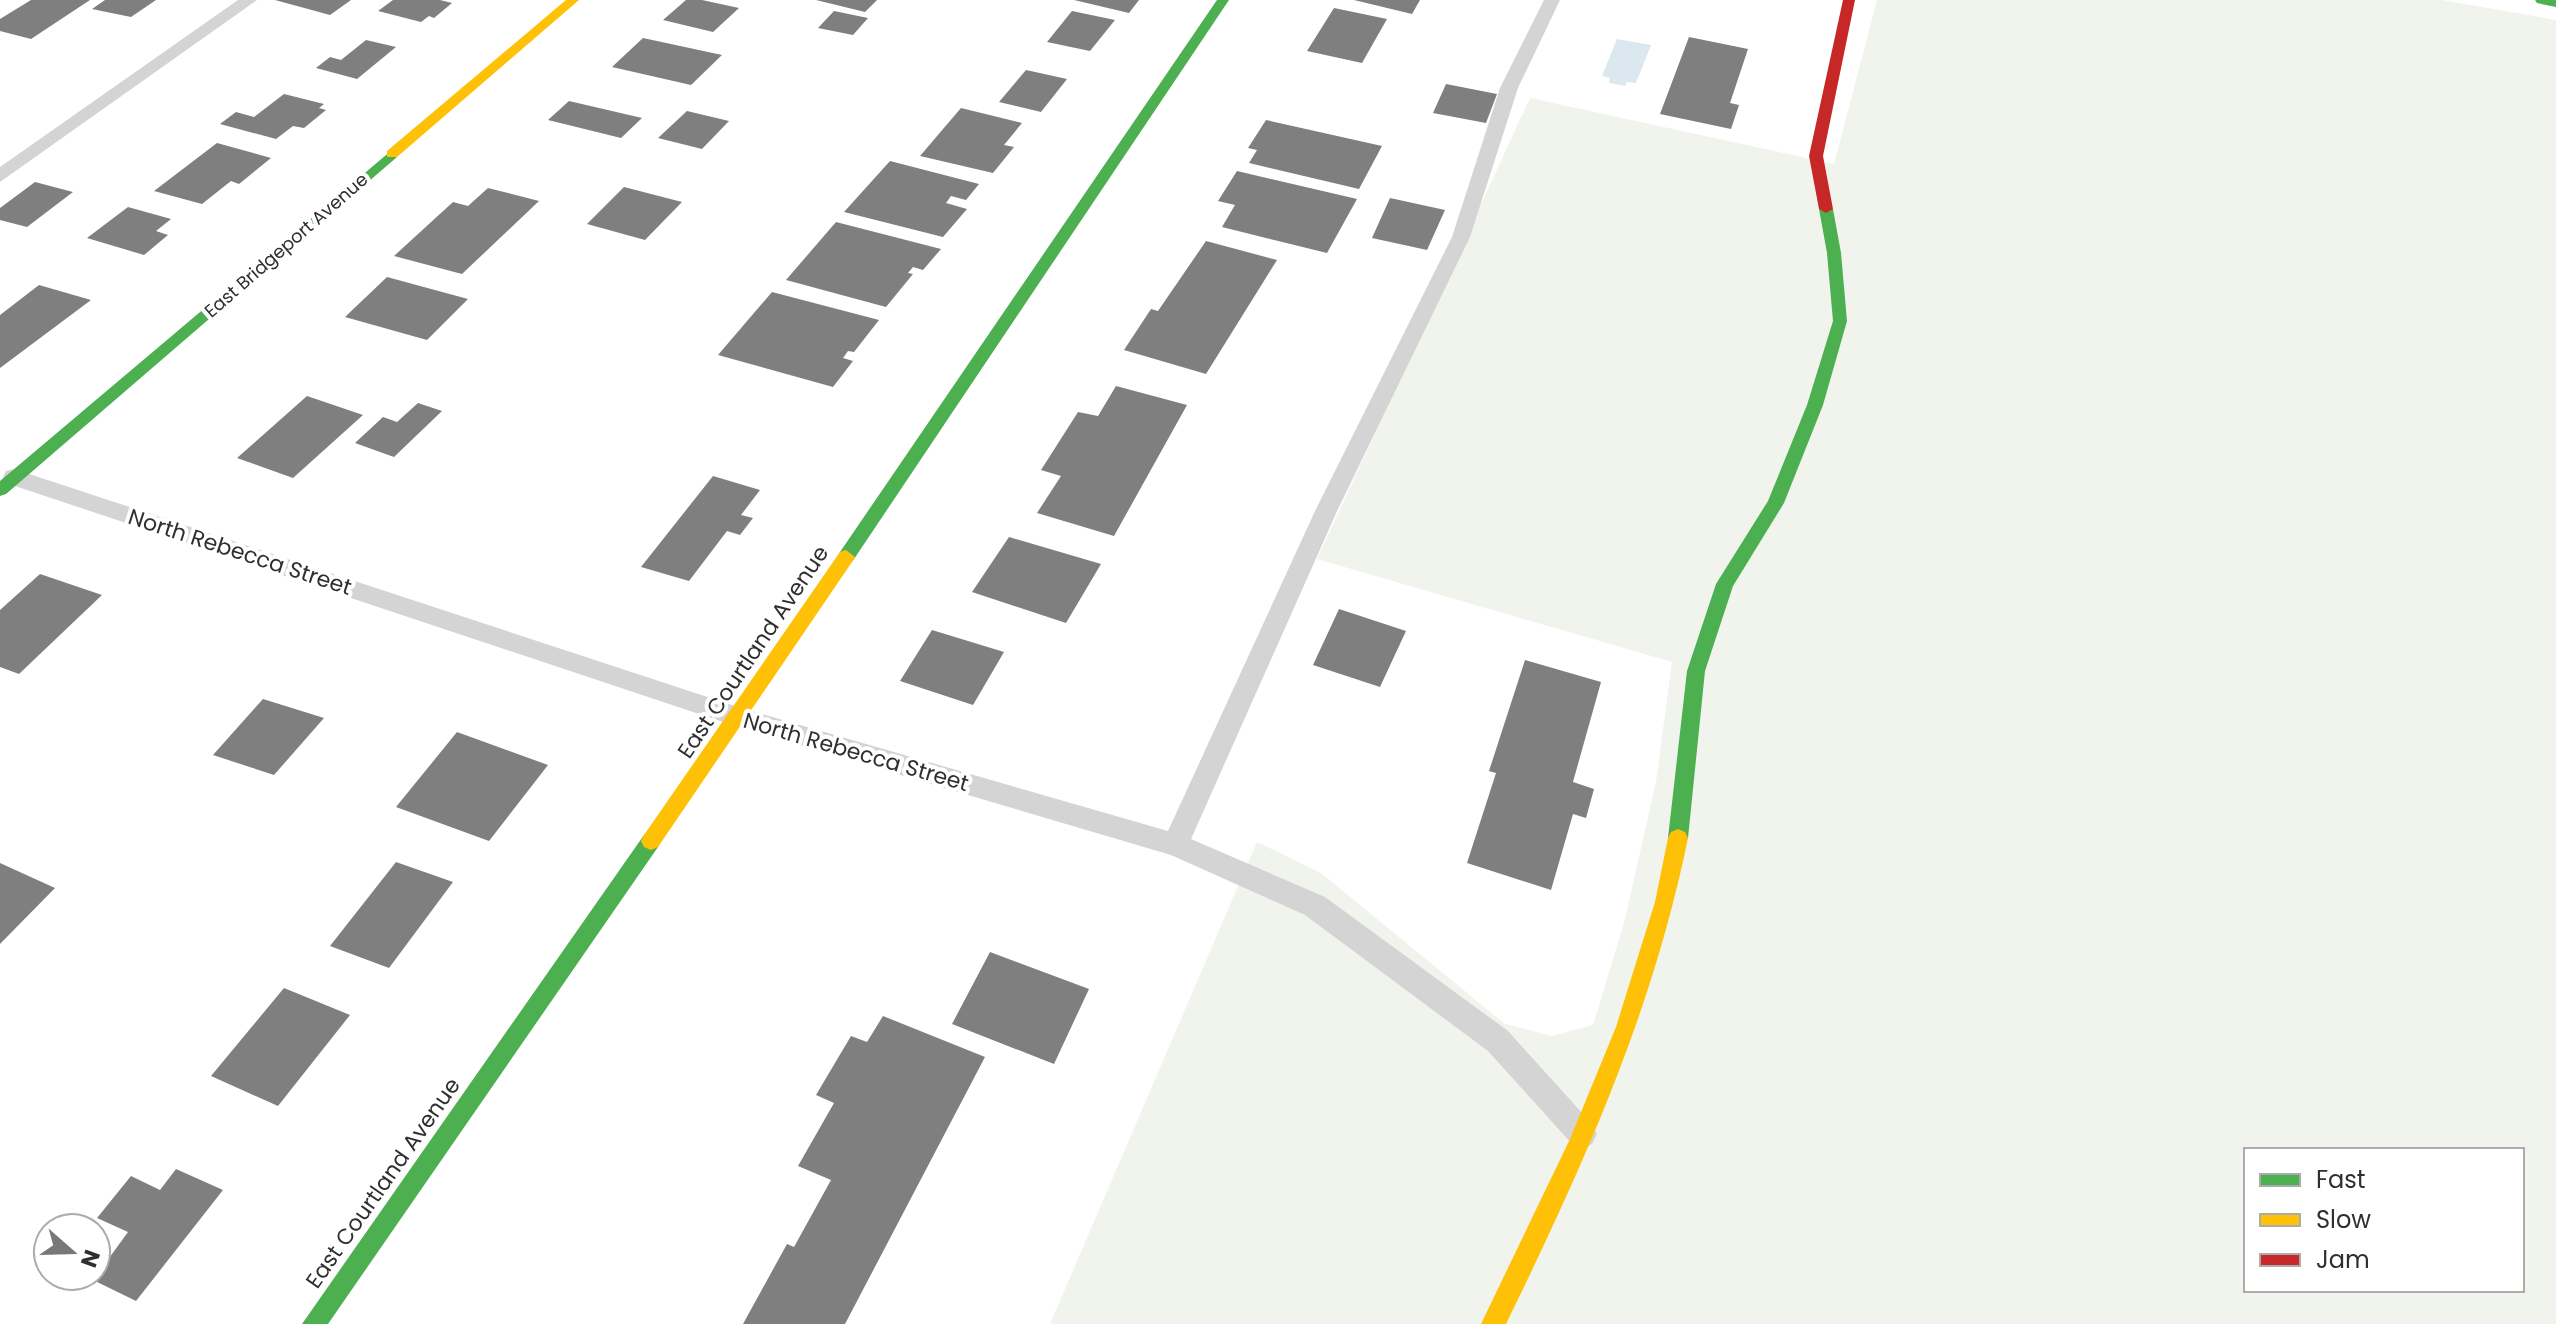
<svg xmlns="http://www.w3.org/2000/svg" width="2556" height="1324" viewBox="0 0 2556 1324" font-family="Poppins,sans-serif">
<rect width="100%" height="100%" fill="#fff"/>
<path fill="#f1f4ed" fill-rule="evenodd" d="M 1877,0 L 2442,0 L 2556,20 L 2556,1324 L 1050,1324 L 1257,842 L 1321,873 L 1505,1024 L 1552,1036 L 1593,1025 L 1624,923 L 1656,782 L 1672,662 L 1317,559 L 1530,98 L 1834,164 ZM 2246,1150 L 2522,1150 L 2522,1290 L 2246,1290 Z"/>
<path fill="#dbe8f0" d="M 1617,39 L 1651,45 L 1636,83 L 1627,82 L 1625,86 L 1609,83 L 1610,78 L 1602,76 Z"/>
<path fill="#7f7f7f" d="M 31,0 L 90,0 L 31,39 L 0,31 L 0,19 Z
M 105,0 L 156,0 L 131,17 L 92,9 Z
M 275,0 L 351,0 L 330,15 Z
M 393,0 L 440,0 L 452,3 L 434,18 L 429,16 L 421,22 L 378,11 Z
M 686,0 L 702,0 L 739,8 L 713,32 L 663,20 Z
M 816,0 L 877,0 L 865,12 Z
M 1074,0 L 1139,0 L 1129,13 Z
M 1354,0 L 1420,0 L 1412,14 Z
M 1334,8 L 1387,19 L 1362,63 L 1307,51 Z
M 834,11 L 868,18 L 853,35 L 818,28 Z
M 1072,11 L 1115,20 L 1090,51 L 1047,42 Z
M 1689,37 L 1748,49 L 1730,103 L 1739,105 L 1731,129 L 1660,114 Z
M 643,38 L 722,55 L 691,85 L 612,67 Z
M 366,40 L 396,47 L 357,79 L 316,68 L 330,57 L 341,60 Z
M 1026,70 L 1067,79 L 1041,112 L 999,102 Z
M 1446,84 L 1497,94 L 1486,123 L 1433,113 Z
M 284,94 L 324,104 L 319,108 L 326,110 L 304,128 L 293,126 L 276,139 L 220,124 L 236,112 L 254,117 Z
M 569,101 L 642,118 L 621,138 L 548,120 Z
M 961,108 L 1022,123 L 1004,145 L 1014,147 L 993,173 L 920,156 Z
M 687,111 L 729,121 L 702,149 L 658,138 Z
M 1266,120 L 1382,146 L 1359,189 L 1249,163 L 1257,150 L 1248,148 Z
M 217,143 L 271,158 L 239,184 L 231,181 L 202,204 L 154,191 Z
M 890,161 L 979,184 L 966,200 L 951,196 L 946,203 L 967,209 L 943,237 L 844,212 Z
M 1237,171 L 1357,199 L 1327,253 L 1222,227 L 1235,205 L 1218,201 Z
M 35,182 L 73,192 L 27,227 L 0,220 L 0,208 Z
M 624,187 L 682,202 L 645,240 L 587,224 Z
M 488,188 L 539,201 L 462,274 L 394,256 L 453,202 L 468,206 Z
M 1390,198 L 1445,210 L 1427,250 L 1372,238 Z
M 128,207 L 171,219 L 156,231 L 168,235 L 144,255 L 87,238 Z
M 836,222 L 941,249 L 923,270 L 913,267 L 908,273 L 913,274 L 886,307 L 786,280 Z
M 1206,241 L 1277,260 L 1206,374 L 1124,350 L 1151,309 L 1158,311 Z
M 387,277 L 468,299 L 427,340 L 345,317 Z
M 39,285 L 91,300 L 0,368 L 0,315 Z
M 772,292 L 879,320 L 854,352 L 848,351 L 843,358 L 853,361 L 833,387 L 718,355 Z
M 1116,386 L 1187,405 L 1114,536 L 1037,513 L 1061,476 L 1041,470 L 1078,412 L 1098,416 Z
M 307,396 L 363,415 L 293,478 L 237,458 Z
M 418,403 L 442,411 L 394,457 L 355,443 L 383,417 L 397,422 Z
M 713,476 L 760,490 L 741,515 L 753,518 L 740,535 L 727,531 L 689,581 L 641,567 Z
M 1009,537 L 1101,564 L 1066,623 L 972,592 Z
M 40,574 L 102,595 L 19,674 L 0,667 L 0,610 Z
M 1339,609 L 1406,631 L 1380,687 L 1313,665 Z
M 932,630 L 1004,652 L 973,705 L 900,681 Z
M 1525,660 L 1601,682 L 1573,782 L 1594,789 L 1586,818 L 1573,814 L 1551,890 L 1467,863 L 1496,773 L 1489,771 Z
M 263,699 L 324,718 L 274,775 L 213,755 Z
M 457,732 L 548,765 L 489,841 L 396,807 Z
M 396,862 L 453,882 L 389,968 L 330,946 Z
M 0,863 L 55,888 L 0,944 Z
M 990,952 L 1089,989 L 1054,1064 L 952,1024 Z
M 284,988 L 350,1015 L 278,1106 L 211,1076 Z
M 883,1016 L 985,1057 L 845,1324 L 743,1324 L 787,1244 L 794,1247 L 831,1180 L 798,1166 L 834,1103 L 816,1095 L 851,1036 L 867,1042 Z
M 176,1169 L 223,1190 L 136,1301 L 91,1279 L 96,1276 L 128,1232 L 97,1218 L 131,1176 L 160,1190 Z"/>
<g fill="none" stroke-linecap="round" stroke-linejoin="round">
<path fill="#d4d4d4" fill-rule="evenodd" d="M 238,0 L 257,0 L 0,182 L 0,167 Z
M 1544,0 L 1560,0 L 1518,88 L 1470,237 L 1338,509 L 1191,839 L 1325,897 L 1508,1031 L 1592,1124 L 1597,1134 L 1592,1144 L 1582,1149 L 1572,1144 L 1488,1051 L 1305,915 L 1171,855 L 738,727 L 6,483 L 3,477 L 6,471 L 14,469 L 738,707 L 1168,831 L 1316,509 L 1452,237 L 1500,88 Z"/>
<path fill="#4caf50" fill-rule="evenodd" d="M 1217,0 L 1229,0 L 852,562 L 840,562 L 837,557 L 840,552 Z
M 2535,0 L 2556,0 L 2556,7 L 2537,3 Z
M 392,150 L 397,151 L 397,157 L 6,494 L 0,496 L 0,481 Z
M 1826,205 L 1833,209 L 1841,253 L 1847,321 L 1823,405 L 1784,503 L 1733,586 L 1705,671 L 1688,838 L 1685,844 L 1678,847 L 1671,844 L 1668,838 L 1687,671 L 1716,584 L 1768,501 L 1807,405 L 1833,321 L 1827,253 L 1819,209 Z
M 651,832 L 658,835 L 661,841 L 658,847 L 328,1324 L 302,1324 L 644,835 Z"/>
<path fill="#ffc107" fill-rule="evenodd" d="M 566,0 L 579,0 L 397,157 L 387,157 L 387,151 Z
M 846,550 L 855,557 L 852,562 L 658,847 L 651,850 L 644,847 L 641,841 L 644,835 L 840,552 Z
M 1678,829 L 1685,832 L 1688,838 C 1652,1014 1584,1164 1506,1324 L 1481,1324 L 1570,1139 L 1616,1027 L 1655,902 L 1668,838 L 1671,832 Z"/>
<path fill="#c62828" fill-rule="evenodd" d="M 1843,0 L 1855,0 L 1823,156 L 1833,209 L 1826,213 L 1819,209 L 1809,156 Z"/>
</g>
<g text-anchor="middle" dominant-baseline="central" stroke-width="8" stroke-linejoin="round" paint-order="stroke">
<g font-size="18" fill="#2f2f2f" stroke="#fff">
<text transform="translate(286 245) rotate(-41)">East Bridgeport Avenue</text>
</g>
<g font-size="22" fill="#2f2f2f" stroke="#fff">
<text transform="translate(240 552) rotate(18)">North Rebecca Street</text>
<text transform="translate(753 652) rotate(-56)">East Courtland Avenue</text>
<text transform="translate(856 752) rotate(16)">North Rebecca Street</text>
<text transform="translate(383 1183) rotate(-55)">East Courtland Avenue</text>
</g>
</g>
<rect x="2244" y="1148" width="280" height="144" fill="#ffffff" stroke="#acacac" stroke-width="2"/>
<rect x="2260" y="1174" width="40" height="12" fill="#4caf50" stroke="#acacac" stroke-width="2"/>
<text x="2316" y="1188" font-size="24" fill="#2f2f2f">Fast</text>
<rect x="2260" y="1214" width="40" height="12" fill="#ffc107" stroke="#acacac" stroke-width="2"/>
<text x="2316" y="1228" font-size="24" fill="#2f2f2f">Slow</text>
<rect x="2260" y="1254" width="40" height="12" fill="#c62828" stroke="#acacac" stroke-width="2"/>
<text x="2316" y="1268" font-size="24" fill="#2f2f2f">Jam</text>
<g transform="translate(72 1252) rotate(110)"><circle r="38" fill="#ffffff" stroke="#acacac" stroke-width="2"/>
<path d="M0-6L14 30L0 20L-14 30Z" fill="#787878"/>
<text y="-12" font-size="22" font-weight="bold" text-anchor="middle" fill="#2f2f2f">N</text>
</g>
</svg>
